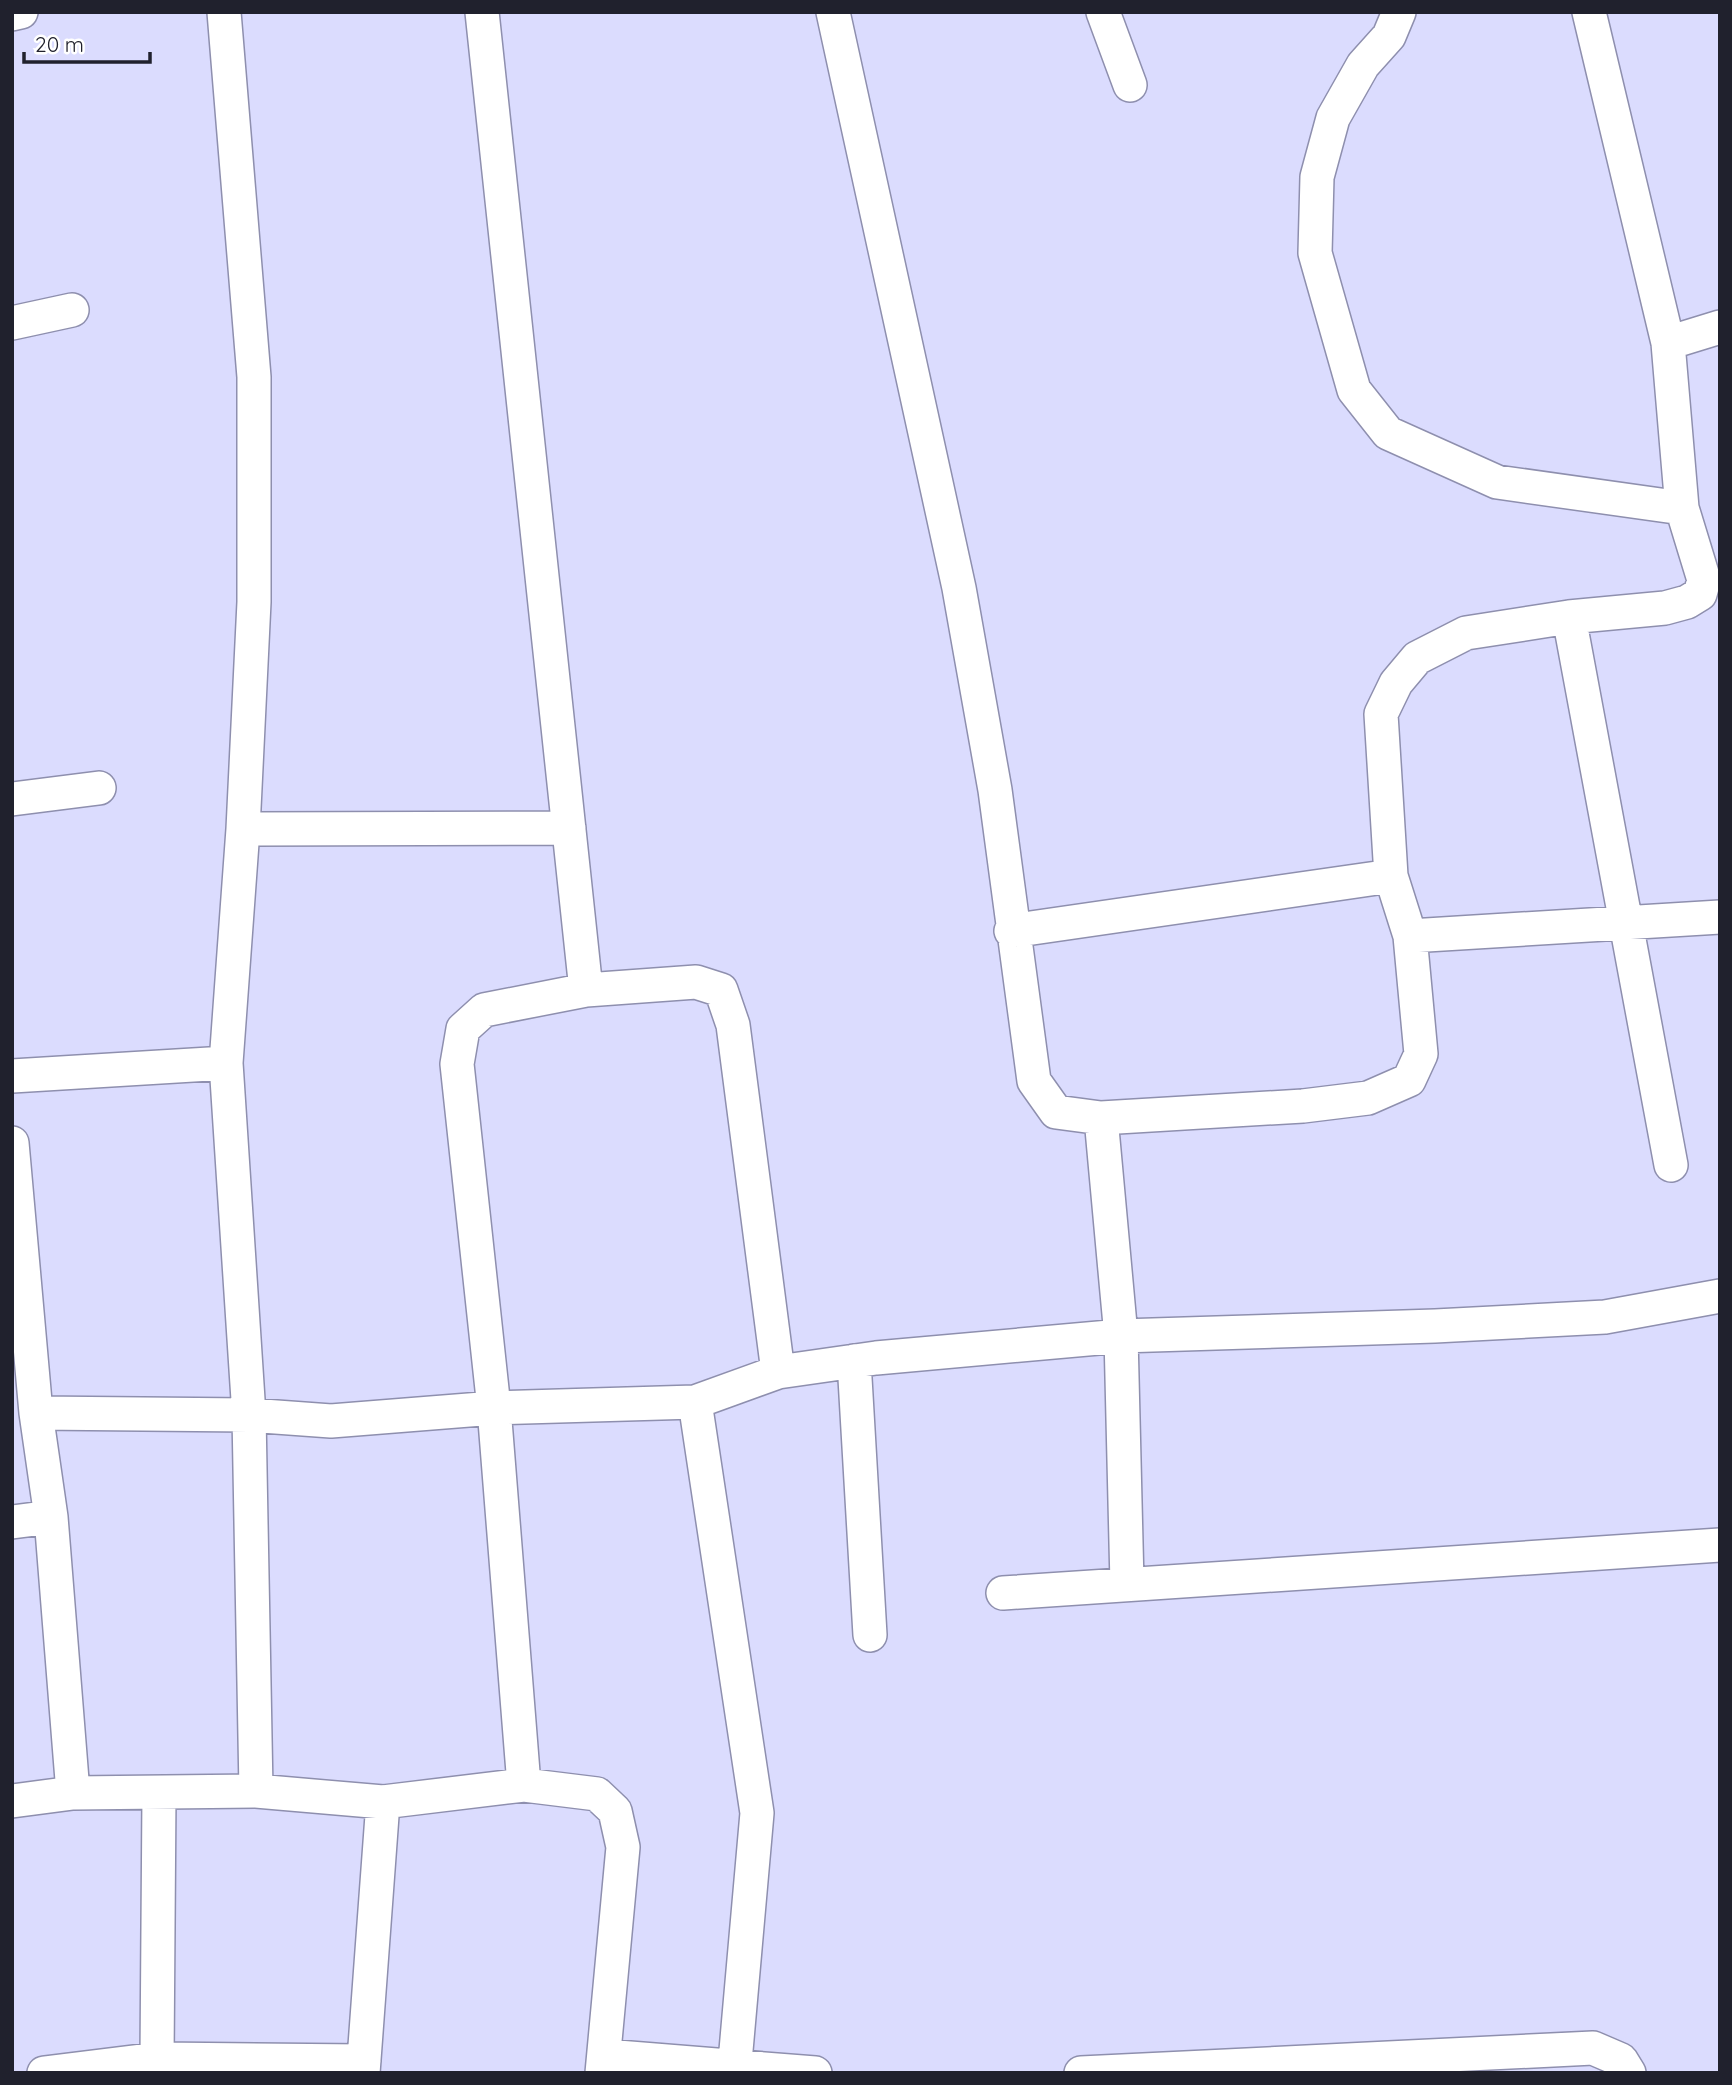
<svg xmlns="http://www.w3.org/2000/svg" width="1732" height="2085" viewBox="0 0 1732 2085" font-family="Quicksand,sans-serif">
<rect width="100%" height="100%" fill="#dbdcfe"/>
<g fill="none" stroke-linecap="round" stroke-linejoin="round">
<g stroke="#8e8fae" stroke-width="36">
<path id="street" d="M 482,12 L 586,990
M 833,12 L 959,588 L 995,790 L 1034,1081 L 1056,1112 L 1101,1118 L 1121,1336 L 1127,1584
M 1103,12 L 1130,85
M 1399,12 L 1389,36 L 1363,65 L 1333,118 L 1317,177 L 1315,253 L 1354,390 L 1388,433 L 1497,482 L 1682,508
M 12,14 L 21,12
M 12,323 L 72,310
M 1668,343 L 1720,327
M 1569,617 L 1671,1165
M 12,799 L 99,788
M 243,829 L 569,828
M 1391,876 L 1381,714 L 1396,683 L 1417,658 L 1466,633 L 1569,617 L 1665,608 L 1687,602 L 1700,594 L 1704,580 L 1682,508 L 1668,343 L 1589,12
M 1011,931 L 1391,876 L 1410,936 L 1720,917
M 226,1063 L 249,1415 L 256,1791
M 12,1076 L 226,1063 L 243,829 L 254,602 L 254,377 L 224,12
M 1101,1118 L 1303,1106 L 1368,1098 L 1409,1080 L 1421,1054 L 1410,936
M 12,1143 L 36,1413 L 51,1517 L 73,1793
M 854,1361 L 870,1635
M 695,1402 L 757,1813 L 734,2073
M 36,1413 L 249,1415 L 331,1421 L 494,1408 L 695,1402 L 778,1372 L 876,1358 L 1121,1336 L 1435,1326 L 1605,1317 L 1720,1296
M 12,1522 L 51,1517
M 1003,1593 L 1720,1545
M 524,1785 L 494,1408 L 457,1064 L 463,1029 L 484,1010 L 586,990 L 696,982 L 721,990 L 733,1025 L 778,1372
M 12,1801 L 73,1793 L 256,1791 L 383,1802 L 524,1785 L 597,1794 L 615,1811 L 623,1847 L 602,2073
M 605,2056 L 815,2073
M 157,2059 L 159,1794
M 44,2073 L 157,2059 L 364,2061
M 363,2073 L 383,1802
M 1081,2073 L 1593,2048 L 1621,2060 L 1629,2073"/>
</g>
<use href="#street" stroke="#fff" stroke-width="33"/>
</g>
<rect width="1732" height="2085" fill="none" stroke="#20212d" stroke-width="28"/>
<path d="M24 52v10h126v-10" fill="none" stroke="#20212d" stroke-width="3.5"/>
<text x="35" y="52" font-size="21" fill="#20212d" stroke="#ffffff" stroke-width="5" paint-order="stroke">20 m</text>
</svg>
